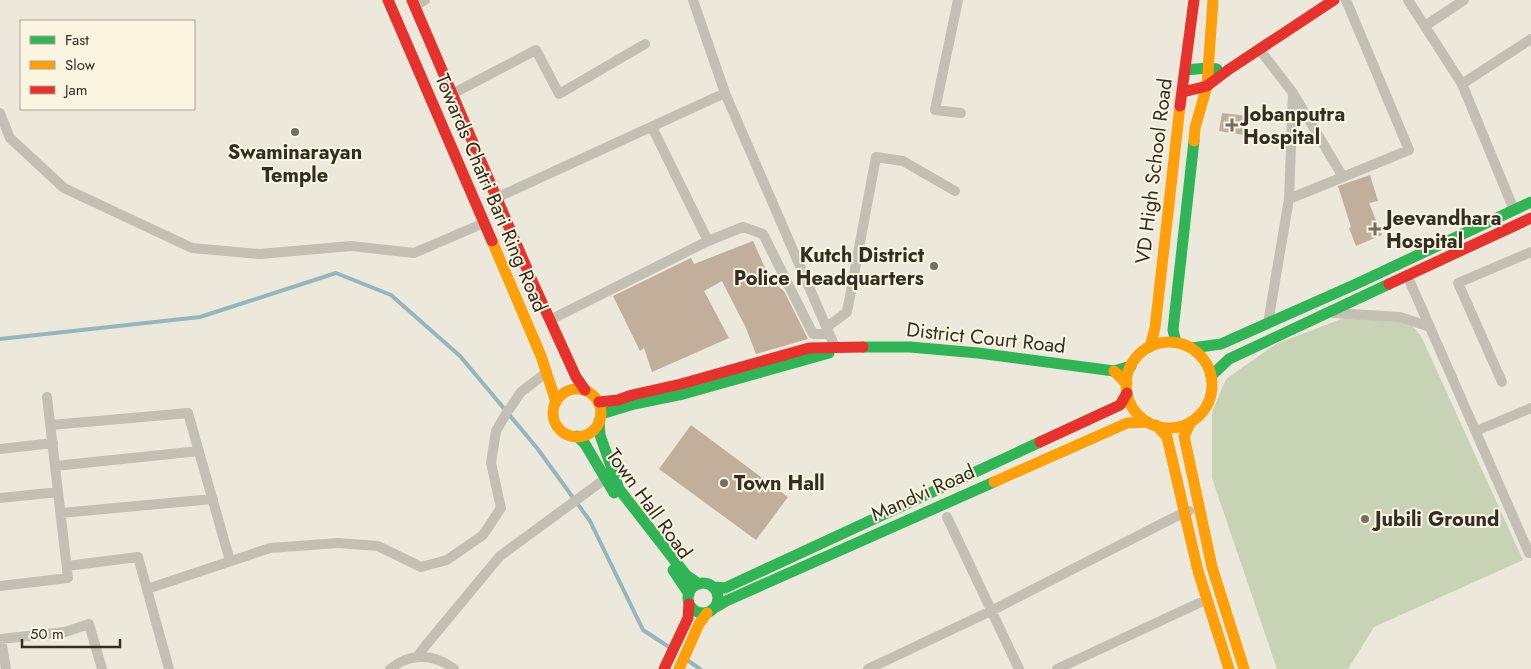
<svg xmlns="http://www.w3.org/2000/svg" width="1531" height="669" viewBox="0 0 1531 669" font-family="Jost,sans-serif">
<rect width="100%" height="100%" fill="#ece8db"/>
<path fill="#c7d3b4" d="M 1344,318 L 1406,319 L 1421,336 L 1523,560 L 1374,627 L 1348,669 L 1277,669 L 1212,478 L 1212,412 L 1226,379 L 1276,344 Z"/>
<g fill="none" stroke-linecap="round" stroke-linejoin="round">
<path stroke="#96b6be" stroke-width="4" d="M 0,339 L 200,317 L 336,273 L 391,295 L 460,356 L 537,448 L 590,521 L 643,630 L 669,647
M 687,660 L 700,669"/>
</g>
<path fill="#c1af9b" d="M 1222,113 L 1247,116 L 1244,135 L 1219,131 Z
M 1370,175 L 1378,201 L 1369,203 L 1382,235 L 1356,246 L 1349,228 L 1351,227 L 1338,186 Z
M 753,241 L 771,281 L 784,291 L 808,339 L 756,354 L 746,328 L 722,281 L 704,291 L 729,338 L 652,372 L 644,348 L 640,351 L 613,296 L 691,258 L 694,264 Z
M 691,425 L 788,497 L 756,540 L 659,469 Z"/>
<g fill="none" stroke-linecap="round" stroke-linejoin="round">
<path stroke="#c4bfb5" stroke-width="10" d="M 693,0 L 725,93 L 835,347
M 958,0 L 935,110 L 961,113
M 1408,0 L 1462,84 L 1514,210
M 414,6 L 425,0
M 1425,26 L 1464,0
M 1260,50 L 1293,93 L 1343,177
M 1462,84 L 1531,39
M 452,94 L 536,50 L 559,94 L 645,44
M 0,113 L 10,138 L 64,188 L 192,248 L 260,254 L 351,246 L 414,253 L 484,223
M 652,127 L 708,241
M 496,198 L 725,93
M 1289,199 L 1409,150 L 1346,0
M 1407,275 L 1529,553 L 1531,553
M 1333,313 L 1400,317 L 1430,327
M 550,320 L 708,241 L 743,227 L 763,234 L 813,334 L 829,334
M 1268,323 L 1289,199 L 1293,93
M 827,327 L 847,312 L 876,157 L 903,161 L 955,191
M 1502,382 L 1458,283 L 1531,252
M 51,425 L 188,413 L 230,561
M 1476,431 L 1531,408
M 0,449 L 53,443
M 55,466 L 199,451
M 0,498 L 58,492
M 61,513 L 213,499
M 947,517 L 1019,669
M 67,566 L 138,557 L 169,669
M 0,586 L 68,578 L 47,397
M 147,589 L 270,548 L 338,543 L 378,546 L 421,567 L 447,560 L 483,535 L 501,508 L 491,463 L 496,431 L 506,414 L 521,392 L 547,372
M 0,639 L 65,632 L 89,624 L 102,669
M 1,639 L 6,669
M 417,657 L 426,645 L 500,556 L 605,479
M 390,669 C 409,653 434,653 454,669
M 868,669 L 991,611 L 1173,518 L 1189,511
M 1057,669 L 1199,603"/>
<path stroke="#30b455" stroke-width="11" d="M 1185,70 L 1208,68 L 1217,69
M 1176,342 L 1173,330 L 1194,141
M 863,347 L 910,347 L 978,353 L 1114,371 L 1131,366
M 1192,348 L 1221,344 L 1354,285 L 1531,202
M 1211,376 L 1229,359 L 1389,284
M 601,414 L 634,404 L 683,394 L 829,353
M 599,421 L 600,435 L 619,489 L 686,575 L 699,584
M 577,436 L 585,444 L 614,493
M 673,570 L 689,594
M688 598a15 15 0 1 1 30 0a15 15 0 1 1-30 0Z
M 714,587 L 725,588 L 1040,442
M 716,607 L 726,601 L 994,482"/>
<path stroke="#ff9f0a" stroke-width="11" d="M 1194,141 L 1195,128 L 1207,86 L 1213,0
M 492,241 L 541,356 L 556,402
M1126 385a43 43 0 1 1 86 0a43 43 0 1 1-86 0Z
M 1150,347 L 1155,328 L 1180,106
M 1114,371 L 1127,384
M553 413a24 24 0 1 1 48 0a24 24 0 1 1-48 0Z
M 1191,422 L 1184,436 L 1212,567 L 1244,669
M 1156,425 L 1167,437 L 1198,571 L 1229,669
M 994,482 L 1127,423 L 1148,422
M 679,669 L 699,624 L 707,613"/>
<path stroke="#e5322d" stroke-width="11" d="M 388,0 L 492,241
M 412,0 L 533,283 L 576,377 L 585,390
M 1183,92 L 1207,86 L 1228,70 L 1334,0
M 1180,106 L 1194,0
M 1389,284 L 1531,218
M 599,402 L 618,400 L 632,395 L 681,384 L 809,348 L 863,347
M 1040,442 L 1120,405 L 1127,393
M 664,669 L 688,618 L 689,604"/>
</g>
<g fill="#746e64" stroke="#faf4e1" stroke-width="2">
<path d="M1229.5 117.5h5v5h5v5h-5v5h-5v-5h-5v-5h5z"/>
<circle cx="295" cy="132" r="5"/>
<path d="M1372.5 221.5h5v5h5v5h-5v5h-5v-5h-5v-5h5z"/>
<circle cx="934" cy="266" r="5"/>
<circle cx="724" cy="483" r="5"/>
<circle cx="1365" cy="519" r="5"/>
</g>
<g text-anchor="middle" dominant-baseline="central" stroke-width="4" stroke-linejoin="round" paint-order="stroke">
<g font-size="20" font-weight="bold" fill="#342d24" stroke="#faf4e1" text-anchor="start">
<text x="1243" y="114">Jobanputra<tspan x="1243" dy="23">Hospital</tspan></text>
<text x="295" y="152" text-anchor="middle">Swaminarayan<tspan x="295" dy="23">Temple</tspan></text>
<text x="1386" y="218">Jeevandhara<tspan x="1386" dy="23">Hospital</tspan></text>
<text x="924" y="255" text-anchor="end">Kutch District<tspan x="924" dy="23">Police Headquarters</tspan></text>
<text x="734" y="483">Town Hall</text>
<text x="1375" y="519">Jubili Ground</text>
</g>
<g font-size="20" fill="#342d24" stroke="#faf4e1">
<text transform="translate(1154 171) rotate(-83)">VD High School Road</text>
<text transform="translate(491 193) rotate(67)">Towards Chatri Bari Ring Road</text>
<text transform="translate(986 338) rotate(6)">District Court Road</text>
<text transform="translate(923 493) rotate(-24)">Mandvi Road</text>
<text transform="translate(649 504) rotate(54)">Town Hall Road</text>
</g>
</g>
<rect x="20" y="20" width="175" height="90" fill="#faf4e1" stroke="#aba495"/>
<rect x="30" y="36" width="25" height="8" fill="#30b455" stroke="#aba495"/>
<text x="65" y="45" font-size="15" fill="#342d24">Fast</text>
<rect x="30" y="61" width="25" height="8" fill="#ff9f0a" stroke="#aba495"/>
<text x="65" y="70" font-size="15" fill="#342d24">Slow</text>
<rect x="30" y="86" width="25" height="8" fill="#e5322d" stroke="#aba495"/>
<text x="65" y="95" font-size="15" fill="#342d24">Jam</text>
<path d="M22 639v8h98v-8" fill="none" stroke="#342d24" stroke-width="2.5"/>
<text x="30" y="639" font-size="15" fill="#342d24" stroke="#faf4e1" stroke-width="4" paint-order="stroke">50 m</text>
</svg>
